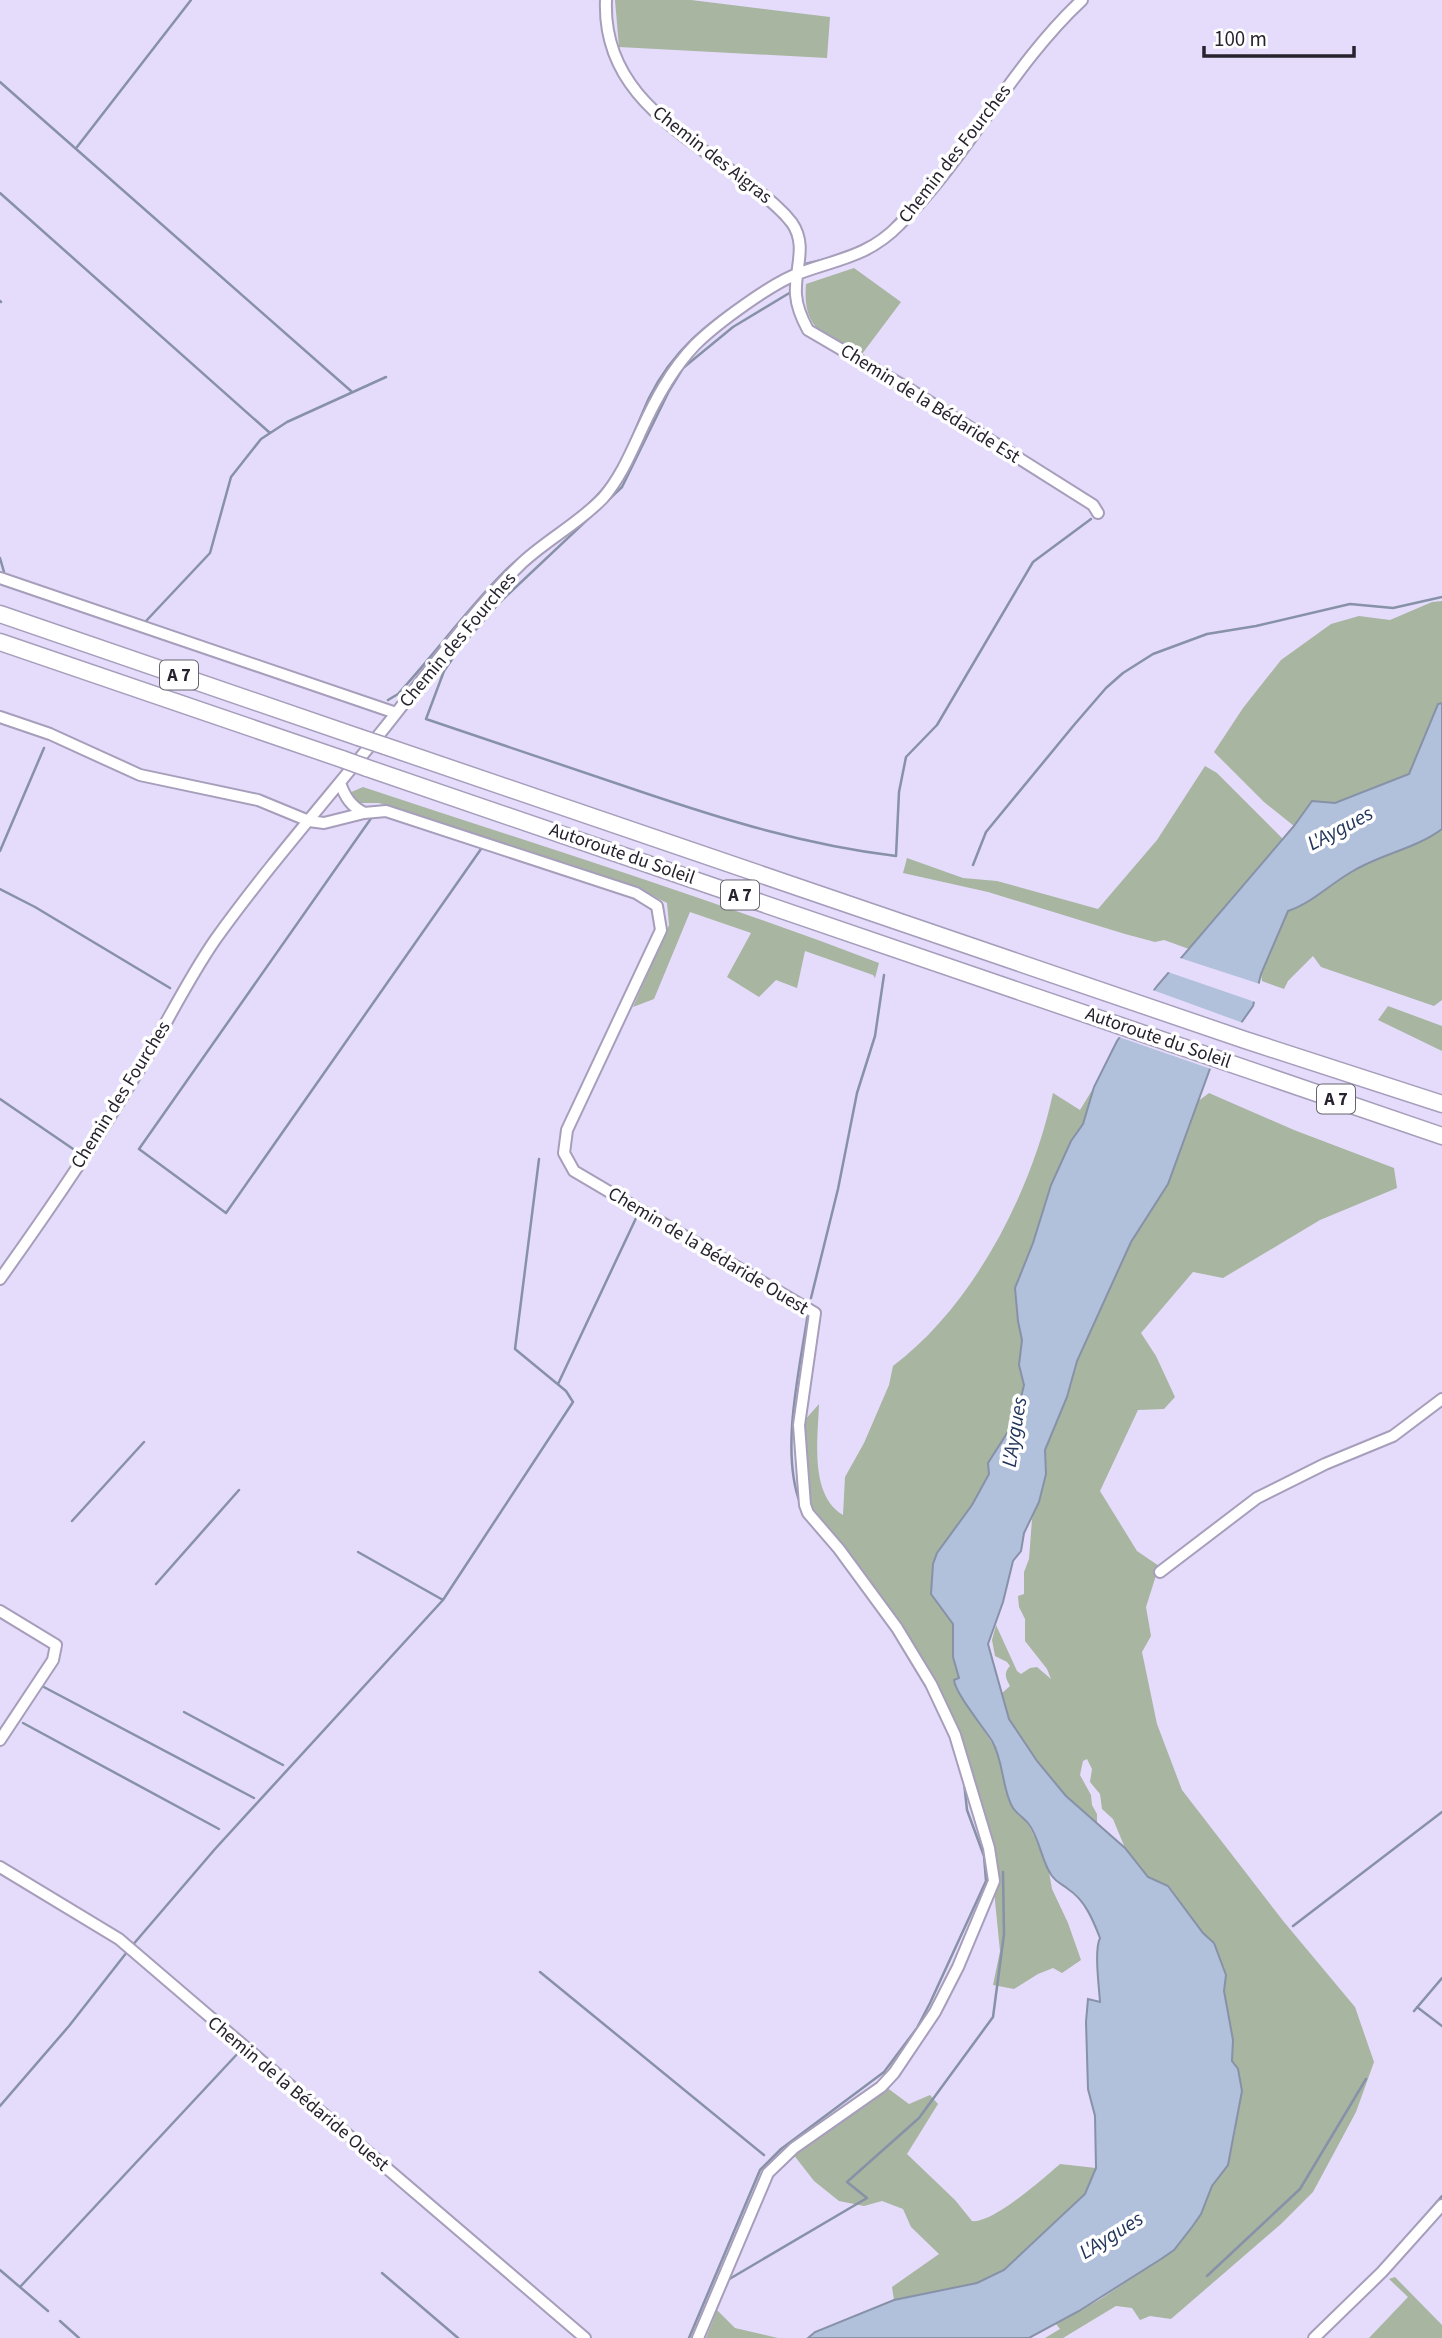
<svg xmlns="http://www.w3.org/2000/svg" width="1442" height="2338" viewBox="0 0 1442 2338" font-family="'Source Sans 3',sans-serif">
<rect width="100%" height="100%" fill="#e5dcfb"/>
<path fill="#a7b5a1" d="M 615,0 L 691,0 L 830,17 L 827,58 L 619,47 Z
M 854,268 L 901,302 L 862,354 C 825,336 802,331 806,284 Z
M 1442,601 L 1442,703 L 1438,704 L 1409,774 L 1335,803 L 1312,801 L 1294,826 L 1264,802 L 1214,752 L 1243,708 L 1281,660 L 1331,624 L 1359,616 L 1390,620 L 1432,602 Z
M 1205,766 L 1217,773 L 1283,839 L 1189,949 L 1164,940 L 1155,942 L 1125,934 L 988,892 L 903,873 L 907,858 L 963,878 L 997,881 L 1098,909 L 1157,840 Z
M 363,787 C 535,844 709,898 879,963 L 875,978 L 873,975 L 805,951 L 797,988 L 776,980 L 759,997 L 727,977 L 751,933 L 690,912 L 654,999 L 633,1007 L 669,925 L 667,903 L 646,892 L 379,803 L 356,803 L 349,793 Z
M 1442,829 L 1442,1000 L 1434,1006 L 1321,967 L 1313,956 L 1288,981 L 1284,989 L 1262,981 L 1261,974 L 1288,911 C 1312,903 1331,884 1353,871 C 1381,854 1415,849 1442,829 Z
M 1388,1006 L 1442,1026 L 1442,1051 L 1378,1020 Z
M 1094,1087 L 1083,1124 L 1071,1141 L 1051,1185 L 1033,1243 L 1015,1288 L 1018,1321 L 1023,1340 L 1019,1365 L 1024,1385 L 1016,1419 L 988,1463 L 989,1474 L 972,1505 L 937,1553 L 933,1564 L 931,1594 L 953,1624 L 952,1645 L 955,1666 L 960,1674 L 962,1696 L 997,1751 L 1018,1815 L 1027,1822 L 1040,1847 L 1049,1872 L 1052,1889 L 1068,1923 L 1081,1960 L 1062,1973 L 1053,1968 L 1038,1974 L 1014,1989 L 993,1985 L 1000,1951 L 995,1901 L 995,1849 L 959,1733 L 942,1696 L 916,1648 L 894,1615 L 820,1520 L 810,1503 L 804,1421 L 819,1404 C 818,1438 809,1495 843,1515 L 845,1477 L 864,1443 L 889,1385 L 893,1366 C 974,1305 1032,1191 1053,1093 L 1080,1110 Z
M 1209,1093 L 1294,1130 L 1394,1168 L 1397,1188 L 1320,1220 L 1223,1278 L 1193,1272 L 1141,1333 L 1156,1356 L 1175,1397 L 1164,1409 L 1138,1410 L 1100,1491 L 1137,1551 L 1159,1566 L 1146,1607 L 1151,1636 L 1142,1652 L 1157,1724 L 1182,1790 L 1284,1922 L 1355,2007 L 1374,2062 L 1356,2112 L 1313,2192 L 1281,2224 L 1171,2319 L 1150,2316 L 1140,2320 L 1132,2308 L 1116,2306 L 1063,2338 L 1045,2338 L 1060,2329 L 1056,2324 L 1099,2300 L 1161,2259 L 1201,2214 L 1212,2186 L 1228,2165 L 1236,2127 L 1238,2069 L 1232,2061 L 1233,2040 L 1224,1991 L 1226,1975 L 1214,1943 L 1203,1933 L 1169,1886 L 1148,1878 L 1139,1867 L 1125,1848 L 1113,1819 L 1102,1809 L 1100,1794 L 1090,1782 L 1092,1769 L 1087,1759 L 1083,1761 L 1080,1775 L 1091,1795 L 1092,1805 L 1097,1814 L 1097,1823 L 1066,1796 L 1029,1750 L 1009,1719 L 1001,1694 L 1010,1686 C 1006,1679 1003,1673 1010,1666 L 1007,1662 L 995,1656 L 992,1640 L 996,1625 L 1017,1671 L 1021,1674 L 1030,1668 L 1037,1667 L 1051,1679 L 1047,1669 L 1025,1641 L 1025,1619 L 1019,1607 L 1018,1596 L 1024,1594 L 1024,1572 L 1029,1559 L 1032,1519 L 1046,1474 L 1045,1450 L 1067,1397 L 1077,1361 L 1131,1242 L 1168,1184 L 1191,1123 L 1197,1102 Z
M 886,2087 L 909,2104 L 930,2095 L 938,2104 L 907,2154 L 955,2200 L 972,2221 C 992,2224 1044,2178 1060,2164 L 1096,2168 L 1085,2194 L 1004,2270 L 977,2283 L 894,2300 L 892,2287 L 939,2254 L 911,2227 L 903,2209 L 882,2201 L 864,2206 L 839,2201 L 814,2181 L 793,2154 Z
M 1395,2277 L 1442,2325 L 1442,2338 L 1369,2338 L 1408,2297 L 1389,2279 Z
M 717,2310 L 735,2328 L 778,2338 L 706,2338 Z"/>
<path fill="#b1c0db" stroke="#8791a7" stroke-width="2" d="M 1442,703 L 1442,829 C 1415,849 1381,854 1353,871 C 1330,884 1312,903 1288,911 L 1261,974 L 1253,1006 L 1211,1066 L 1168,1184 L 1131,1242 L 1077,1361 L 1067,1397 L 1045,1450 L 1046,1474 L 1039,1502 L 1024,1533 L 1021,1551 L 1013,1561 L 1003,1602 L 988,1644 L 1009,1719 L 1037,1761 L 1066,1796 L 1125,1848 L 1148,1877 L 1168,1886 L 1203,1933 L 1214,1943 L 1226,1975 L 1224,1991 L 1233,2040 L 1232,2061 L 1238,2069 L 1242,2091 L 1228,2165 L 1212,2186 L 1201,2214 L 1192,2227 L 1174,2250 L 1161,2259 L 1079,2311 L 1029,2338 L 808,2338 L 815,2332 L 894,2300 L 977,2283 L 1004,2270 L 1085,2194 L 1096,2168 L 1095,2116 L 1088,2089 L 1086,2022 L 1088,1999 L 1100,2002 C 1099,1986 1094,1950 1100,1938 C 1093,1920 1085,1900 1068,1889 C 1062,1884 1057,1883 1052,1876 C 1041,1861 1040,1838 1028,1823 C 1023,1817 1017,1814 1013,1808 C 1002,1791 1004,1761 992,1741 C 984,1728 955,1693 954,1680 L 959,1678 L 953,1657 L 953,1624 L 931,1594 L 933,1564 L 937,1553 L 972,1505 L 989,1474 L 988,1463 L 1016,1419 L 1024,1385 L 1019,1365 L 1022,1340 L 1018,1321 L 1015,1288 L 1033,1243 L 1051,1185 L 1071,1141 L 1083,1124 L 1094,1087 L 1117,1041 L 1157,986 L 1294,826 L 1312,801 L 1335,803 L 1409,774 L 1438,704 Z"/>
<path fill="#e5dcfb" d="M 1177,957 L 1263,985 L 1258,1003 L 1165,971 Z
M 1150,989 L 1246,1024 L 1214,1070 L 1116,1036 Z"/>
<g fill="none" stroke-linecap="round" stroke-linejoin="round">
<path stroke="#8791a7" stroke-width="2.5" d="M 0,82 L 351,391
M 77,147 L 191,0
M 0,193 L 270,433
M 892,224 C 959,157 1003,71 1071,4
M 805,264 L 826,259
M 791,292 L 733,327 L 683,368 L 669,391 L 622,487 L 500,602 L 459,649 L 444,671 L 426,719 C 497,743 568,767 639,791 C 725,820 805,845 896,856 L 899,792 L 906,757 L 937,725 L 1033,562 L 1091,519
M 0,301 L 1,302
M 0,558 L 4,572
M 146,621 L 210,553 L 231,477 L 261,439 L 287,422 L 386,377
M 388,700 L 398,694 C 435,654 467,609 506,570 C 537,539 580,519 607,484 C 626,458 636,426 649,398 C 673,350 708,322 752,294
M 372,817 L 139,1149 L 226,1213 L 481,849
M 0,851 L 44,748
M 973,865 L 986,832 L 1074,725 L 1106,688 L 1123,673 L 1153,654 L 1207,634 L 1256,626 L 1350,604 L 1393,608 L 1442,597
M 0,889 L 35,907 L 170,988
M 0,1099 L 79,1153
M 811,1298 L 838,1189 L 857,1093 L 875,1036 L 884,975
M 558,1384 L 637,1216
M 800,1503 C 780,1450 800,1368 808,1313
M 72,1521 L 144,1442
M 828,1544 L 837,1555
M 358,1552 L 443,1600
M 156,1584 L 239,1490
M 40,1685 L 254,1798
M 184,1712 L 283,1765
M 23,1723 L 219,1829
M 1293,1926 L 1442,1812
M 131,1947 L 215,1849 L 443,1600 L 573,1402 L 566,1391 L 515,1349 L 539,1159
M 540,1972 L 764,2155
M 1417,2007 L 1442,2026
M 1414,2011 L 1442,1978
M 0,2106 L 69,2026 L 127,1952
M 1419,2223 L 1442,2196
M 0,2270 L 48,2311
M 382,2273 L 458,2338
M 1207,2276 L 1300,2189 L 1366,2079
M 726,2281 L 867,2198 L 847,2182 L 919,2118 L 993,2017 L 1004,1934 L 1003,1872
M 20,2287 L 240,2051
M 60,2321 L 79,2338
M 689,2338 L 760,2170 L 781,2149 L 884,2072 L 917,2028 L 930,2003 L 986,1881 L 984,1856 L 967,1810 L 964,1782"/>
<g stroke="#a79ebb" stroke-width="14">
<path id="minor" d="M 606,0 C 602,95 684,133 749,184 C 764,196 780,207 792,223 C 808,246 794,270 796,295 C 797,308 802,319 808,330 L 909,389 L 1093,505 L 1098,513
M 0,578 L 396,713
M 0,717 L 50,734 L 140,775 L 258,800 L 309,821 L 324,823 L 364,813 L 386,811 L 636,893 L 657,906 L 661,930 L 567,1130 L 564,1153 L 574,1171 L 815,1313 L 799,1425 L 805,1505 L 808,1513 L 839,1549 L 897,1628 L 931,1684 L 955,1735 L 989,1848 L 994,1881 L 958,1967 L 935,2012 L 894,2073 L 881,2087 L 794,2148 L 768,2173 L 698,2338
M 340,783 C 345,797 351,806 364,813
M 0,1279 C 48,1212 95,1143 137,1073 C 164,1029 186,982 215,940 C 268,866 329,797 386,726 C 430,671 472,611 523,562 C 548,539 579,523 603,498 C 620,478 630,455 641,431 C 655,400 671,370 695,345 C 716,324 773,282 800,273 C 838,259 869,256 899,225 C 968,157 1011,66 1082,0
M 1160,1572 L 1257,1498 L 1325,1464 L 1393,1436 L 1442,1399
M 0,1611 L 56,1645 L 53,1660 L 0,1740
M 0,1867 L 119,1939 L 585,2338
M 1314,2338 L 1382,2272 L 1442,2205"/>
</g>
<g stroke="#a79ebb" stroke-width="19">
<path id="highway" d="M 0,614 L 358,737
M 0,642 L 342,759
M 385,746 L 1245,1040 L 1442,1104
M 367,768 L 1442,1136"/>
</g>
<use href="#minor" stroke="#fff" stroke-width="10"/>
<use href="#highway" stroke="#fff" stroke-width="16"/>
<g stroke="#a79ebb" stroke-width="19" stroke-linecap="butt">
<path id="highway-bridge" d="M 358,737 L 385,746
M 342,759 L 367,768"/>
</g>
<use href="#highway-bridge" stroke="#fff" stroke-width="16"/>
</g>
<g text-anchor="middle" dominant-baseline="central" stroke-width="7" stroke-linejoin="round" paint-order="stroke">
<g fill="#fff" stroke="#67646d" stroke-width="2">
<rect x="160" y="660.5" width="38" height="29" rx="5"/>
<rect x="721" y="880.5" width="38" height="29" rx="5"/>
<rect x="1317" y="1084.5" width="38" height="29" rx="5"/>
</g>
<g font-size="18" font-weight="bold" fill="#26222e">
<text x="179" y="675">A 7</text>
<text x="740" y="895">A 7</text>
<text x="1336" y="1099">A 7</text>
</g>
<g font-size="19" fill="#26222e" stroke="#fff">
<text transform="translate(955 154) rotate(-52)">Chemin des Fourches</text>
<text transform="translate(712 155) rotate(38)">Chemin des Aigras</text>
<text transform="translate(930 404) rotate(32)">Chemin de la Bédaride Est</text>
<text transform="translate(458 640) rotate(-50)">Chemin des Fourches</text>
<text transform="translate(622 854) rotate(19)">Autoroute du Soleil</text>
<text transform="translate(1158 1038) rotate(19)">Autoroute du Soleil</text>
<text transform="translate(121 1095) rotate(-58)">Chemin des Fourches</text>
<text transform="translate(708 1251) rotate(31)">Chemin de la Bédaride Ouest</text>
<text transform="translate(298 2094) rotate(40)">Chemin de la Bédaride Ouest</text>
</g>
<g font-size="21" font-style="italic" fill="#22355a" stroke="#fff">
<text transform="translate(1340 828) rotate(-28)">L'Aygues</text>
<text transform="translate(1014 1432) rotate(-81)">L'Aygues</text>
<text transform="translate(1111 2235) rotate(-32)">L'Aygues</text>
</g>
</g>
<path d="M1204 46v10h150v-10" fill="none" stroke="#26222e" stroke-width="3.5"/>
<text x="1214" y="46" font-size="21" fill="#26222e" stroke="#ffffff" stroke-width="5" paint-order="stroke">100 m</text>
</svg>
